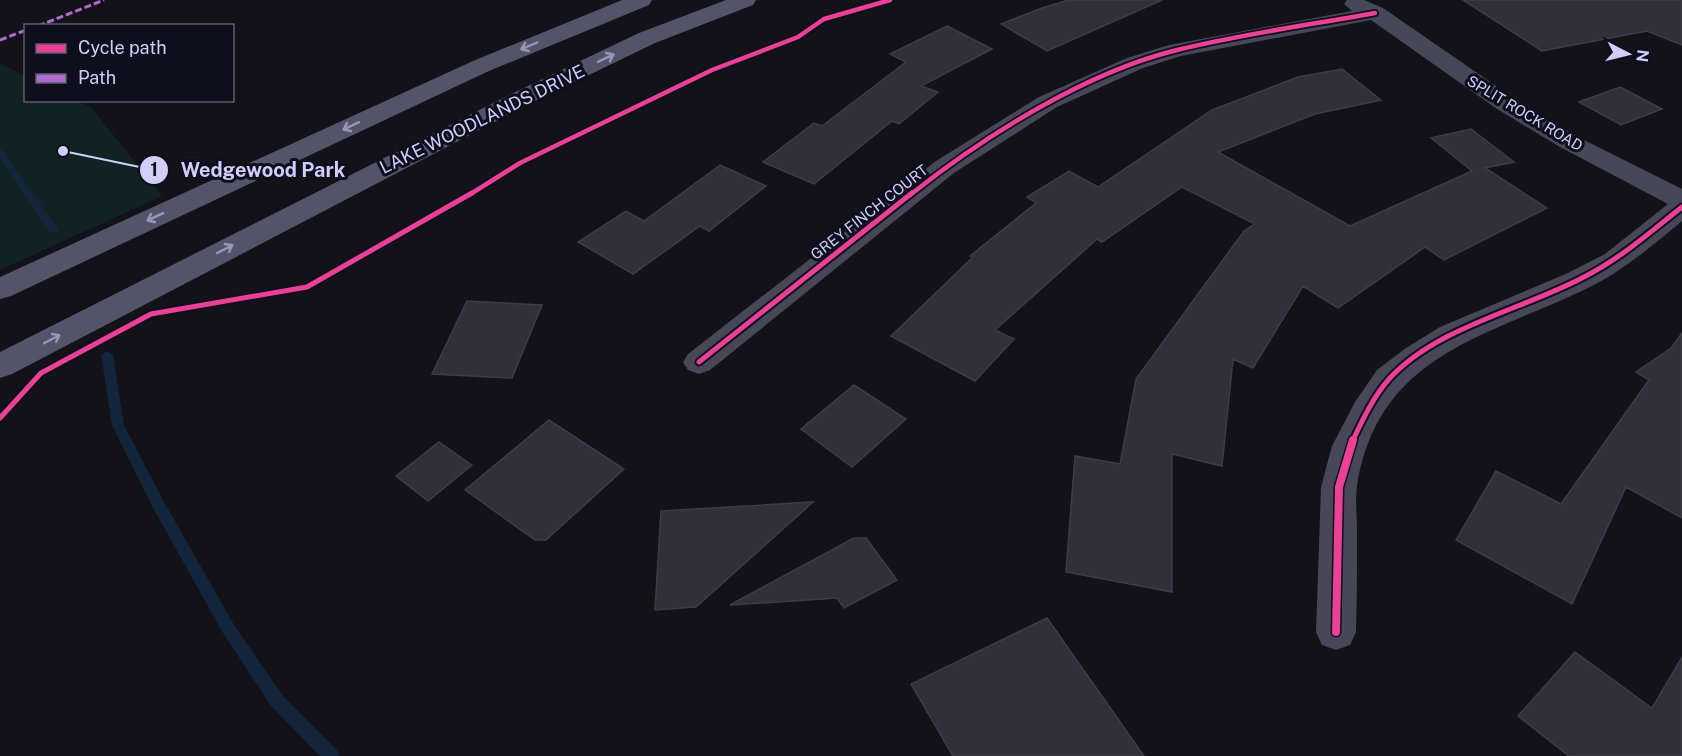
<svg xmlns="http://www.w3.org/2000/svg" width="1682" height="756" viewBox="0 0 1682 756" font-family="'Public Sans',sans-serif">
<rect width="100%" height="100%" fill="#121218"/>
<path fill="#122222" d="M 0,63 L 25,76 L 26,100 L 77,101 L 91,107 L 162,196 L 0,270 Z"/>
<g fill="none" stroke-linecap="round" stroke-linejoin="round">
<path fill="#13253b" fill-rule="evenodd" d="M 0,149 L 3,150 L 58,229 L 59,231 L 58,233 L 50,233 L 0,159 Z
M 107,351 L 113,355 L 124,425 L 163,500 L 233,623 L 283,696 L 337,750 L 339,756 L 320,756 L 271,706 L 223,633 L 153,508 L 112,425 L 101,355 Z"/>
</g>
<path fill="#302f3a" stroke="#3e3c4b" stroke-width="1.5" d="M 1069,0 L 1162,0 L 1047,51 L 1001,24 L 1042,8 Z
M 1463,0 L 1682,0 L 1682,45 L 1647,31 L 1542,51 Z
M 947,26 L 992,49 L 921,86 L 938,92 L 899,124 L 892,121 L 814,184 L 763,162 L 814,123 L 822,126 L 906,62 L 890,54 Z
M 1342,69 L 1381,100 L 1315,114 L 1218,152 L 1350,226 L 1472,171 L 1431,138 L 1471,129 L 1514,162 L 1485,168 L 1547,208 L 1444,260 L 1425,247 L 1338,308 L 1303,286 L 1253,368 L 1233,359 L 1222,466 L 1172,454 L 1172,592 L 1066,572 L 1075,456 L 1120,464 L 1136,379 L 1244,231 L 1255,224 L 1182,187 L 1102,242 L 1097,239 L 995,330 L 1014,339 L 975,381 L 891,336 L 973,257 L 970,256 L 1036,203 L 1027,197 L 1069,171 L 1098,187 L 1212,110 L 1298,77 Z
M 1620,87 L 1662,109 L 1621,125 L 1579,102 Z
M 720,165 L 766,186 L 709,231 L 700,226 L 633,274 L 578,242 L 626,211 L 644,221 Z
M 467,301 L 542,305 L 512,378 L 432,374 Z
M 1682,333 L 1682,518 L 1626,487 L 1572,604 L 1456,540 L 1496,471 L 1561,504 L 1649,380 L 1636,372 L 1671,348 Z
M 854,385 L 906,419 L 852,467 L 801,429 Z
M 549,420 L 624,469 L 546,540 L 535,540 L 465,490 Z
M 439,442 L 472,465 L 428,501 L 396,476 Z
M 813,502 L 696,607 L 655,610 L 661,511 Z
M 854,538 L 866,538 L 897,580 L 844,608 L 837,598 L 730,605 Z
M 1047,618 L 1144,756 L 953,756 L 911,684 Z
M 1575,652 L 1652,708 L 1682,657 L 1682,756 L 1569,756 L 1518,716 Z"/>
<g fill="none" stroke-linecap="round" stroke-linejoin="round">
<path fill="#474758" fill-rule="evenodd" d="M 1347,0 L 1364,0 L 1383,8 L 1515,99 L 1578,137 L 1682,189 L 1682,221 C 1652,246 1624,270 1590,287 C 1488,337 1378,353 1357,486 C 1355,501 1357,517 1357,532 C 1357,565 1357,599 1356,632 L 1350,645 L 1336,650 L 1322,645 L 1316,632 L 1321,487 L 1332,446 L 1355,402 L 1377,370 L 1406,348 L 1440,327 L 1568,273 L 1605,254 L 1668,204 L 1560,147 L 1497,109 L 1371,20 L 1181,56 L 1143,68 L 1057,107 L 954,173 L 710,370 L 699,374 L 688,370 L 683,362 L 688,354 L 936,161 L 1039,97 L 1127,58 L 1169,45 L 1352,11 L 1344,4 Z"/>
<path fill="#53546a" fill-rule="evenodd" d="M 622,0 L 652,0 L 649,5 L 489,71 L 11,296 L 0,299 L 0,277 L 473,61 Z
M 726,0 L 756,0 L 753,5 L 655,43 L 529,104 L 12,374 L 0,378 L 0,352 L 511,94 L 639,33 Z"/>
<path stroke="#b06ccc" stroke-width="3" stroke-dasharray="7 3" stroke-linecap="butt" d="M 38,26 L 104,0
M 0,40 L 26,30"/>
<g stroke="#0f0e1c" stroke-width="8">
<path id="cycleway-far2" d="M 469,195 L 520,163 L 712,70 L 798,37 L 824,19 L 890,0
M 910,195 C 983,137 1086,72 1177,50 C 1242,34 1309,25 1375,13"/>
</g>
<g stroke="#0f0e1c" stroke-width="9">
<path id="cycleway-far1" d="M 699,362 L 912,193
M 0,418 L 41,373 L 151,314 L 307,287 L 472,193
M 1352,442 C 1362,421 1373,397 1389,379 C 1437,327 1521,310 1582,278 C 1620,259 1649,233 1682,207"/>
</g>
<g stroke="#0f0e1c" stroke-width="11">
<path id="cycleway" d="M 1336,632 L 1339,487 L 1353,440"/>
</g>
<use href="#cycleway-far2" stroke="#ea4096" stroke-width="4.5"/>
<use href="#cycleway-far1" stroke="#ea4096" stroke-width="5"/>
<use href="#cycleway" stroke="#ea4096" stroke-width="8"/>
</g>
<defs><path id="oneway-shaft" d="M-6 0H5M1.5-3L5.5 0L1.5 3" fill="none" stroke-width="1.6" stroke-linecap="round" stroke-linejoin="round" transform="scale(1.5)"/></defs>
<g stroke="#9897b9">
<use href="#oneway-shaft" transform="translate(529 46) rotate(157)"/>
<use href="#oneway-shaft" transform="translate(606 58) rotate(-25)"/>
<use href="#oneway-shaft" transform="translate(351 126) rotate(155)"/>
<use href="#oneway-shaft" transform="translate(155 217) rotate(155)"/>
<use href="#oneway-shaft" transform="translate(225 249) rotate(-27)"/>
<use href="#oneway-shaft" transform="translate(52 339) rotate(-28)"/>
</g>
<g text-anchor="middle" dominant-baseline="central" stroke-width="6" stroke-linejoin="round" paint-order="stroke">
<g font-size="15" fill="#d1cef9" stroke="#0f0e1c">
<text transform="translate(1525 113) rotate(31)">SPLIT ROCK ROAD</text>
<text transform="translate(869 212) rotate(-38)">GREY FINCH COURT</text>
</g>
<g font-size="18" fill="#d1cef9" stroke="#0f0e1c">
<text transform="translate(482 119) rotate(-26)">LAKE WOODLANDS DRIVE</text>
</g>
</g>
<path fill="none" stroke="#d1cef9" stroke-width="2" d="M63 151L154 170"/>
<g fill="#d1cef9" stroke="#0f0e1c" stroke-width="2">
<circle cx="63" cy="151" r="6"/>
<circle cx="154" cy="170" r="15"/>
</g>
<g font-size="18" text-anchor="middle" font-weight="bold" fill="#111">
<text x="154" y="176">1</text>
</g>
<g font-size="20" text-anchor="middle" font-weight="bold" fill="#d1cef9" stroke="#0f0e1c" stroke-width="6" stroke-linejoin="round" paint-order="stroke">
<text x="263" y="177">Wedgewood Park</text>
</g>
<rect x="24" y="24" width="210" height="78" fill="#0f0e1c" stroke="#5d5b74" stroke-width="1.5"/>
<rect x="36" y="44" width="30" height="9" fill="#ea4096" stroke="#5d5b74" stroke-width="1.5"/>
<text x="78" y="54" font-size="18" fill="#d1cef9">Cycle path</text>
<rect x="36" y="74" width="30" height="9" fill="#b06ccc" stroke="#5d5b74" stroke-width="1.5"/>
<text x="78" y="84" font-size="18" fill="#d1cef9">Path</text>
<g transform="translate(1628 54) rotate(97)" stroke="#0f0e1c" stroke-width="4.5" paint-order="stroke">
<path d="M0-4.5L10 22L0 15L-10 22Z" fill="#d1cef9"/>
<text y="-9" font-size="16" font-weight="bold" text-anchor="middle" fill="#d1cef9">N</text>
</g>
</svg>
